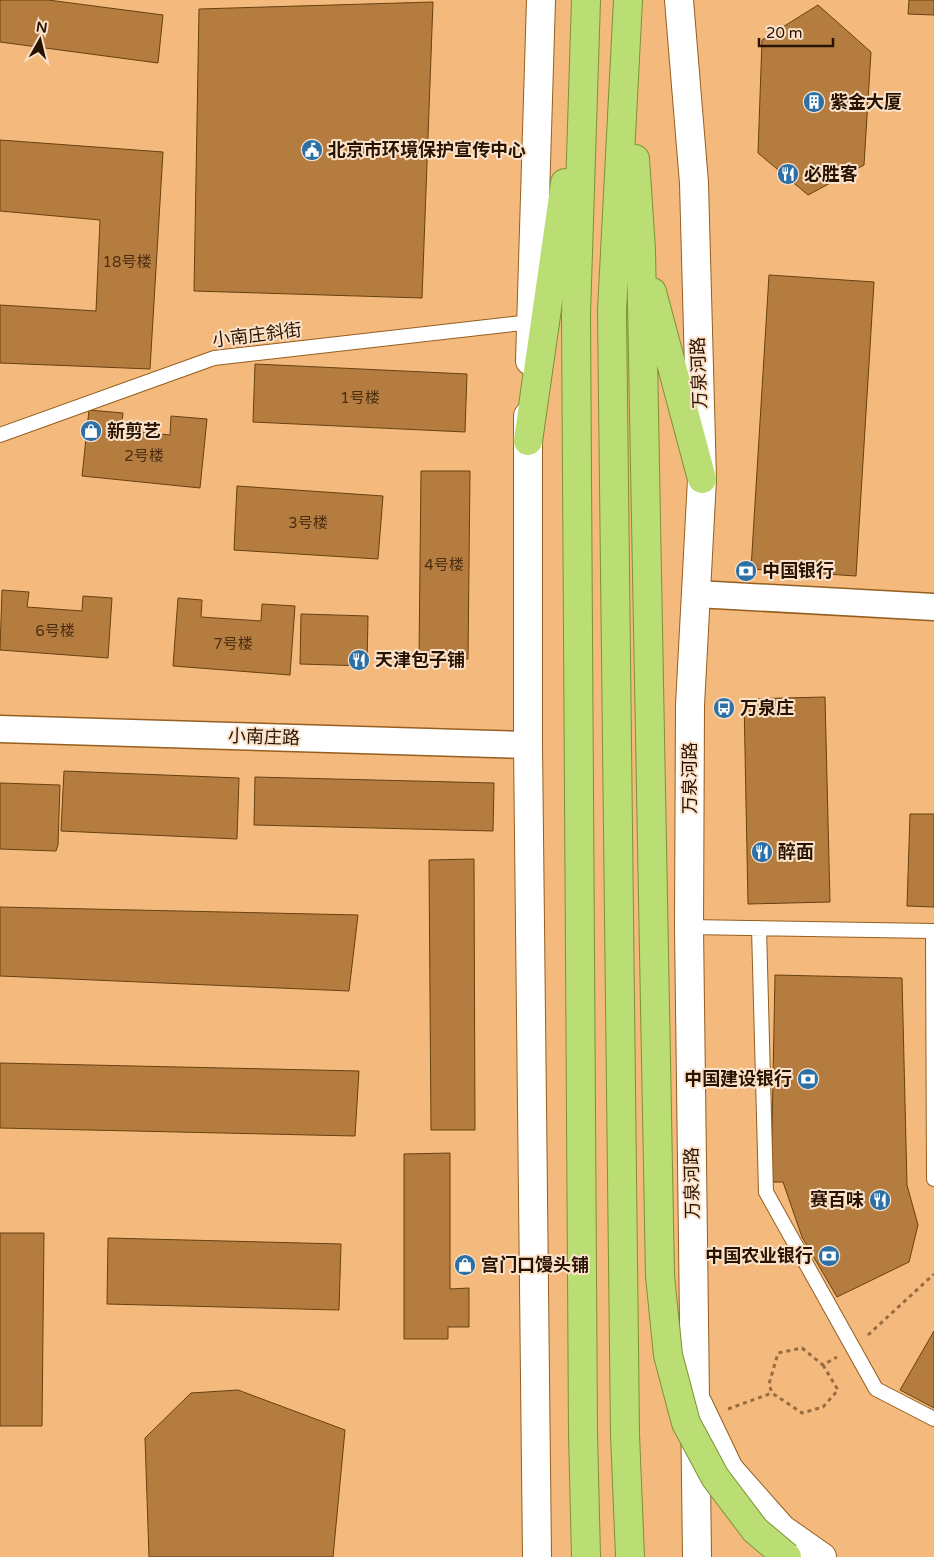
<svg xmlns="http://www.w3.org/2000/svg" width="934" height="1557" viewBox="0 0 934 1557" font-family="'Varela Round','Noto Sans SC',sans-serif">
<rect width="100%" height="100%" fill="#f4b97c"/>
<path fill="#b57c40" stroke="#69400f" d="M 0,0 L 48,0 L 163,15 L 158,63 L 0,42 Z
M 909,0 L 934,0 L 934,15 L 908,14 Z
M 433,2 L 422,298 L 194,291 L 199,9 Z
M 818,5 L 871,52 L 864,165 L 808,195 L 758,153 L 762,40 Z
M 0,140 L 163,152 L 150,369 L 0,363 L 0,305 L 96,311 L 100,220 L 0,211 Z
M 769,275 L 874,282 L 856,576 L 751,569 Z
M 255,364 L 467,374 L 465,432 L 253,422 Z
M 89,410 L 123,413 L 121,430 L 170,435 L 171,416 L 207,419 L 200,488 L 82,476 Z
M 421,471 L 470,471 L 468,659 L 419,658 Z
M 237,486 L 383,496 L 378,559 L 234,550 Z
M 2,590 L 29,592 L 27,607 L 82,611 L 83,596 L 112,598 L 108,658 L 0,650 Z
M 178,598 L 202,600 L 201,617 L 261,621 L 262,604 L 295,606 L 290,675 L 173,666 Z
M 301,614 L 368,616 L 367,666 L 300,664 Z
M 825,697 L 830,902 L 748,904 L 744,699 Z
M 64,771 L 239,778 L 237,839 L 61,831 Z
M 255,777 L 494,783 L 493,831 L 254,825 Z
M 0,783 L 60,785 L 58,845 L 56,851 L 0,849 Z
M 910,814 L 934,814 L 934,907 L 907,906 Z
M 474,859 L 475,1130 L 431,1130 L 429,860 Z
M 0,907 L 358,915 L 349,991 L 0,976 Z
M 775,975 L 902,978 L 907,1185 L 918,1225 L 909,1262 L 837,1297 L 802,1237 L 783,1182 L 771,1182 Z
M 0,1063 L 359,1071 L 355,1136 L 0,1128 Z
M 450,1153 L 450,1289 L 469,1288 L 469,1327 L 448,1327 L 448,1339 L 404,1339 L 404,1154 Z
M 0,1233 L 44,1233 L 42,1426 L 0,1426 Z
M 108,1238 L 341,1244 L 339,1310 L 107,1304 Z
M 934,1331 L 934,1408 L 900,1390 Z
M 238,1390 L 345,1430 L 333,1557 L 149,1557 L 145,1438 L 191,1393 Z"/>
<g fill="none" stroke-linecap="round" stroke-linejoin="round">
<g stroke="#955f1f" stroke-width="16">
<path id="service" d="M 0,435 L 214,358 L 531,322
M 689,927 L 933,931 L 934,1179
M 759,928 L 766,1192 L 876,1389 L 934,1419"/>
</g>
<g stroke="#955f1f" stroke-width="29">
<path id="minor" d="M 696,594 L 934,607
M 0,729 L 528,745"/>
</g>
<g stroke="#955f1f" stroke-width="30">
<path id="tertiary" d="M 679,0 L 694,183 L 702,479 L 690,705 L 689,927 L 697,1557
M 530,361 L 541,0
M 528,416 L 528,745 L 537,1557
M 698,1404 L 729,1469 L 782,1529 L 822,1557"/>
</g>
<g stroke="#7c9235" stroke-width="30">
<path id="trunk" d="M 628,0 L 612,311 L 625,1434 L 630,1557
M 635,159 L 641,250 L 660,1276
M 652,292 L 702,479
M 528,441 L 565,183
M 586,1557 L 583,1433 L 576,315 L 586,0"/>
</g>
<path stroke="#966c43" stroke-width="3" stroke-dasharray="4 4" stroke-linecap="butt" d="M 868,1335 L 934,1274
M 823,1365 L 838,1390 L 823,1407 L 802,1413 L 772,1393 L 769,1384 L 778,1353 L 802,1348 L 823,1365 L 837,1357
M 728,1409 L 772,1393"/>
<use href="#service" stroke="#fff" stroke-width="14"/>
<use href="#minor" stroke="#fff" stroke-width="26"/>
<use href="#tertiary" stroke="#fff" stroke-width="28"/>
<use href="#trunk" stroke="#bade74" stroke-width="28"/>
<g stroke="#7c9235" stroke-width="30" stroke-linecap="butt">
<path id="trunk-bridge" d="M 660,1276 L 668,1355 L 686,1423 L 715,1477 L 755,1530 L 787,1557"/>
</g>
<use href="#trunk-bridge" stroke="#bade74" stroke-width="28"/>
</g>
<defs>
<g id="building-disc" transform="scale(1.125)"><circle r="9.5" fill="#2c70a6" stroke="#fbe2ca"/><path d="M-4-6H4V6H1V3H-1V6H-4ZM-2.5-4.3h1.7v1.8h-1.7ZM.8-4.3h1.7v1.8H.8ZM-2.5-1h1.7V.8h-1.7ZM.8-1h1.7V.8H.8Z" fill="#fff"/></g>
<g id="civic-disc" transform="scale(1.125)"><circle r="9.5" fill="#2c70a6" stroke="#fbe2ca"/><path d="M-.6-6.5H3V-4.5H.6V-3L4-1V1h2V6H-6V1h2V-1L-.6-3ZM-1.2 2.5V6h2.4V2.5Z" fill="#fff"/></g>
<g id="restaurant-disc" transform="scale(1.125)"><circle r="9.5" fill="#2c70a6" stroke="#fbe2ca"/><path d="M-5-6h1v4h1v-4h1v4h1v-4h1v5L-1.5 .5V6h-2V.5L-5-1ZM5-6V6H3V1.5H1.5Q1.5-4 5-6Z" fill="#fff"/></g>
<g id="shop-disc" transform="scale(1.125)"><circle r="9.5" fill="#2c70a6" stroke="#fbe2ca"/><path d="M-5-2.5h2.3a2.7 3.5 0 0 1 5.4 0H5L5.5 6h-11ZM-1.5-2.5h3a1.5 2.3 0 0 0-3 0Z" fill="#fff"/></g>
<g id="bank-disc" transform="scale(1.125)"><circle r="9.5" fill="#2c70a6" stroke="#fbe2ca"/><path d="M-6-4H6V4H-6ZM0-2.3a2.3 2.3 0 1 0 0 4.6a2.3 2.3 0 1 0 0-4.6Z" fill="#fff"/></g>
<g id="bus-disc" transform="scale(1.125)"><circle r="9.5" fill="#2c70a6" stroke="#fbe2ca"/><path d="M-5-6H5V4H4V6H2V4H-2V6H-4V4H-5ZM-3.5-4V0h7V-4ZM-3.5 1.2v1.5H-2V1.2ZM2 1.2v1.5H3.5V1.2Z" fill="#fff"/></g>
</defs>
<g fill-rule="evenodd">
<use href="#building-disc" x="814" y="102"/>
<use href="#civic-disc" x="312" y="150"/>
<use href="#restaurant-disc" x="788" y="174"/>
<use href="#shop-disc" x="91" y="431"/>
<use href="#bank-disc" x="746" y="571"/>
<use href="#restaurant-disc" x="359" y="660"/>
<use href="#bus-disc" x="724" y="708"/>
<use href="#restaurant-disc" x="762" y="852"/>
<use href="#bank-disc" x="808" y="1079"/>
<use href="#restaurant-disc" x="880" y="1200"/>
<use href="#bank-disc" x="829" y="1256"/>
<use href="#shop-disc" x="465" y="1265"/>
</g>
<g text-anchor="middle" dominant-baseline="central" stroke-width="4" stroke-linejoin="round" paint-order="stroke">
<g font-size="15" fill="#4b2d10">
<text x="127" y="262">18号楼</text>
<text x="360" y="398">1号楼</text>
<text x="144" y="456">2号楼</text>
<text x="308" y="523">3号楼</text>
<text x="444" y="565">4号楼</text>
<text x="55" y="631">6号楼</text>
<text x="233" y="644">7号楼</text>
</g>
<g font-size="18" font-weight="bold" fill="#281300" stroke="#fbe2ca" text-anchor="start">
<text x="830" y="102">紫金大厦</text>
<text x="328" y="150">北京市环境保护宣传中心</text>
<text x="804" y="174">必胜客</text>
<text x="107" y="431">新剪艺</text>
<text x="762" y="571">中国银行</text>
<text x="375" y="660">天津包子铺</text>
<text x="740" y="708">万泉庄</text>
<text x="778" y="852">醉面</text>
<text x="792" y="1079" text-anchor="end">中国建设银行</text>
<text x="864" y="1200" text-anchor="end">赛百味</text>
<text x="813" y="1256" text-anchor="end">中国农业银行</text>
<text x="481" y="1265">宫门口馒头铺</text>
</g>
<g font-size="18" fill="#281300" stroke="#fbe2ca">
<text transform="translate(257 335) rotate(-7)">小南庄斜街</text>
<text transform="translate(699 373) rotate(-92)">万泉河路</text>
<text transform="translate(264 737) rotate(2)">小南庄路</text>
<text transform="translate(690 778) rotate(-90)">万泉河路</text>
<text transform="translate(692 1183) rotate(-91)">万泉河路</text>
</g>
</g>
<g transform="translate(40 40) rotate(8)" stroke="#fbe2ca" stroke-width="4" paint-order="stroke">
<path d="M0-4L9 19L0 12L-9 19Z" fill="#281300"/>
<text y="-8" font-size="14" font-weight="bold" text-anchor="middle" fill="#281300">N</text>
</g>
<path d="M759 38v8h74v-8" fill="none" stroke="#281300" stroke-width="2.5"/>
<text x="766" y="38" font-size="15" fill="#281300" stroke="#fbe2ca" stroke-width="4" paint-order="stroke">20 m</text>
</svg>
